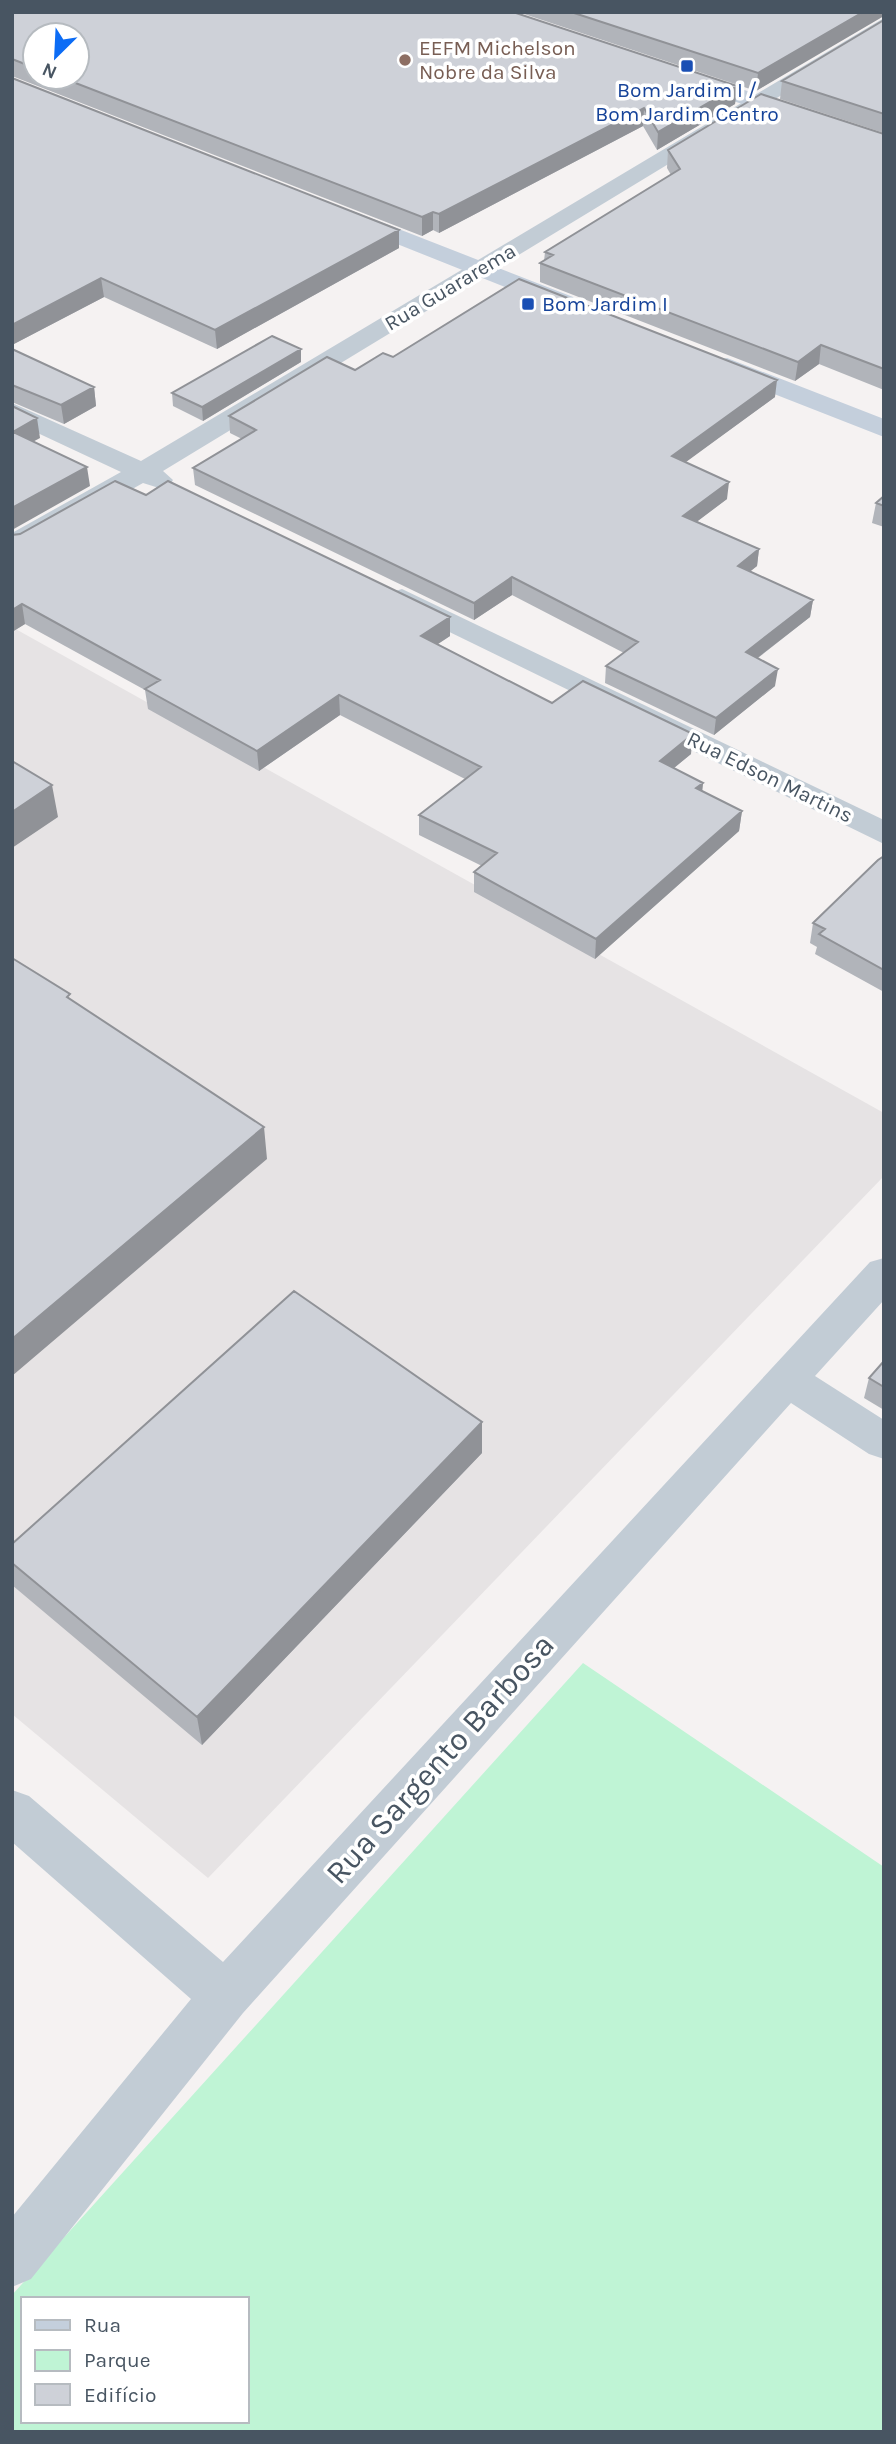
<svg xmlns="http://www.w3.org/2000/svg" width="896" height="2444" viewBox="0 0 896 2444" font-family="Karla,sans-serif">
<rect width="100%" height="100%" fill="#f5f2f2"/>
<path fill="#e6e3e4" d="M 12,627 L 884,1113 L 884,1176 L 208,1878 L 12,1714 Z"/>
<path fill="#bff4d5" fill-rule="evenodd" d="M 583,1663 L 884,1867 L 884,2432 L 12,2432 L 12,2295 ZM 23,2299 L 247,2299 L 247,2421 L 23,2421 Z"/>
<g fill="none" stroke-linecap="round" stroke-linejoin="round">
<path fill="#c2ccd5" fill-rule="evenodd" d="M 884,18 L 884,33 L 163,471 L 173,480 L 169,486 L 159,488 L 143,483 L 22,551 L 12,554 L 12,533 L 121,472 L 12,421 L 12,403 L 141,461 Z
M 402,589 L 884,820 L 884,844 L 392,604 L 387,598 L 392,592 Z
M 884,1258 L 884,1300 L 815,1376 L 884,1420 L 884,1459 L 869,1454 L 791,1403 L 243,2013 L 31,2279 L 12,2287 L 12,2217 L 191,1999 L 12,1842 L 12,1790 L 29,1796 L 223,1962 L 870,1262 Z"/>
<path fill="#c4cfdc" fill-rule="evenodd" d="M 687,71 L 884,136 L 884,151 L 679,83 L 676,78 Z
M 350,210 L 573,297 L 577,302 L 573,307 L 555,307 L 342,222 L 338,217 L 342,212 Z
M 727,358 L 884,419 L 884,437 L 718,372 L 714,366 L 718,360 Z"/>
</g>
<path fill="#b1b4ba" fill-rule="evenodd" d="M 12,12 L 737,86 L 735,104 L 657,150 L 643,126 L 439,233 L 433,230 L 422,236 L 12,76 ZM 35,35 L 77,77 L 35,77 Z
M 518,12 L 884,12 L 756,91 Z
M 884,20 L 884,133 L 780,99 L 782,81 Z
M 12,78 L 399,230 L 399,248 L 217,349 L 104,297 L 12,345 Z
M 884,134 L 884,390 L 819,364 L 795,381 L 540,282 L 540,263 L 544,261 L 545,252 L 671,175 L 667,168 L 668,150 Z
M 12,349 L 94,387 L 96,406 L 64,424 L 12,402 Z
M 393,357 L 775,397 L 685,462 L 727,499 L 697,521 L 759,549 L 757,566 L 750,571 L 813,600 L 810,617 L 758,658 L 775,686 L 714,735 L 605,683 L 606,666 L 624,653 L 512,595 L 474,620 L 195,485 L 193,468 L 242,439 L 230,433 L 229,416 Z
M 301,362 L 203,421 L 173,406 L 172,393 Z
M 884,496 L 884,527 L 872,523 L 876,503 Z
M 12,535 L 450,636 L 438,644 L 552,703 L 691,754 L 674,768 L 703,783 L 702,791 L 742,811 L 739,831 L 595,959 L 474,892 L 474,872 L 482,866 L 419,835 L 419,815 L 465,779 L 340,715 L 259,771 L 148,709 L 145,690 L 25,624 L 12,632 Z
M 884,856 L 884,992 L 815,954 L 817,947 L 810,943 L 813,923 Z
M 884,1361 L 884,1410 L 864,1398 L 869,1378 Z
M 482,1453 L 202,1745 L 12,1585 L 12,1544 Z"/>
<path fill="#909297" d="M 863,12 L 884,12 L 884,16 L 756,91 L 758,73 Z
M 737,86 L 735,104 L 657,150 L 658,132 Z
M 644,108 L 643,126 L 439,233 L 439,214 Z
M 433,212 L 433,230 L 422,236 L 422,217 Z
M 399,230 L 399,248 L 217,349 L 215,330 Z
M 101,278 L 104,297 L 12,345 L 12,325 Z
M 821,345 L 819,364 L 795,381 L 798,362 Z
M 301,349 L 301,362 L 203,421 L 202,407 Z
M 777,380 L 775,397 L 671,473 L 672,456 Z
M 94,387 L 96,406 L 64,424 L 61,405 Z
M 37,418 L 40,438 L 16,451 L 13,432 Z
M 87,467 L 90,486 L 12,530 L 12,508 Z
M 729,482 L 727,499 L 682,533 L 683,516 Z
M 759,549 L 757,566 L 736,583 L 738,566 Z
M 512,577 L 512,595 L 474,620 L 474,603 Z
M 813,600 L 810,617 L 743,669 L 746,652 Z
M 22,604 L 25,624 L 12,632 L 12,610 Z
M 450,617 L 450,636 L 421,655 L 421,636 Z
M 778,669 L 775,686 L 714,735 L 716,718 Z
M 339,695 L 340,715 L 259,771 L 257,751 Z
M 693,734 L 691,754 L 658,781 L 660,761 Z
M 703,783 L 701,803 L 696,788 Z
M 52,785 L 58,817 L 12,848 L 12,812 Z
M 742,811 L 739,831 L 595,959 L 596,939 Z
M 264,1127 L 267,1159 L 12,1376 L 12,1339 Z
M 482,1422 L 482,1453 L 202,1745 L 197,1717 Z"/>
<path fill="#ced1d8" stroke="#909297" stroke-width="2" d="M 12,12 L 513,12 L 737,86 L 658,132 L 644,108 L 439,214 L 433,212 L 422,217 L 60,77 L 77,77 L 77,35 L 35,35 L 35,68 L 12,59 Z
M 571,12 L 863,12 L 758,73 Z
M 884,20 L 884,114 L 782,81 Z
M 12,78 L 399,230 L 215,330 L 101,278 L 12,325 Z
M 761,94 L 884,134 L 884,369 L 821,345 L 798,362 L 540,263 L 553,255 L 545,252 L 680,169 L 668,150 Z
M 519,279 L 777,380 L 672,456 L 729,482 L 683,516 L 759,549 L 738,566 L 813,600 L 746,652 L 778,669 L 716,718 L 606,666 L 638,642 L 512,577 L 474,603 L 193,468 L 256,430 L 229,416 L 327,357 L 355,370 L 383,353 L 393,357 Z
M 272,336 L 301,349 L 202,407 L 172,393 Z
M 12,349 L 94,387 L 61,405 L 12,385 Z
M 12,406 L 37,418 L 13,432 L 87,467 L 12,508 Z
M 115,481 L 146,495 L 168,481 L 450,617 L 421,636 L 552,703 L 583,681 L 693,734 L 660,761 L 703,783 L 696,788 L 742,811 L 596,939 L 474,872 L 497,853 L 419,815 L 481,767 L 339,695 L 257,751 L 145,689 L 160,680 L 22,604 L 12,610 L 12,535 L 20,534 Z
M 884,496 L 884,506 L 876,503 Z
M 12,761 L 52,785 L 12,812 Z
M 884,856 L 884,970 L 819,934 L 825,929 L 813,923 L 878,860 Z
M 12,958 L 70,994 L 67,997 L 264,1127 L 12,1339 Z
M 294,1291 L 482,1422 L 197,1717 L 12,1563 L 12,1544 Z
M 884,1361 L 884,1387 L 869,1378 Z"/>
<circle fill="#8d6e63" stroke="#fff" stroke-width="2.5" cx="405" cy="60" r="7"/>
<g fill="#1a4fb4" stroke="#fff" stroke-width="2.5">
<rect x="680" y="59" width="14" height="14" rx="3.5"/>
<rect x="521" y="297" width="14" height="14" rx="3.5"/>
</g>
<g text-anchor="middle" dominant-baseline="central" stroke-width="7" stroke-linejoin="round" paint-order="stroke">
<g font-size="21" fill="#785e54" stroke="#fff" text-anchor="start">
<text x="419" y="48">EEFM Michelson<tspan x="419" dy="24">Nobre da Silva</tspan></text>
</g>
<g font-size="21" fill="#164399" stroke="#fff">
<text x="687" y="90">Bom Jardim I /<tspan x="687" dy="24">Bom Jardim Centro</tspan></text>
<text x="542" y="304" text-anchor="start">Bom Jardim I</text>
</g>
<g font-size="21" fill="#485562" stroke="#fff">
<text transform="translate(450 287) rotate(-31)">Rua Guararema</text>
<text transform="translate(770 777) rotate(26)">Rua Edson Martins</text>
</g>
<g font-size="32" fill="#485562" stroke="#fff">
<text transform="translate(440 1759) rotate(-48)">Rua Sargento Barbosa</text>
</g>
</g>
<rect width="896" height="2444" fill="none" stroke="#485562" stroke-width="28"/>
<rect x="21" y="2297" width="228" height="126" fill="#ffffff" stroke="#b6bbc0" stroke-width="2"/>
<rect x="35" y="2320" width="35" height="10" fill="#c4cfdc" stroke="#b6bbc0" stroke-width="2"/>
<text x="84" y="2332" font-size="21" fill="#485562">Rua</text>
<rect x="35" y="2350" width="35" height="21" fill="#bff4d5" stroke="#b6bbc0" stroke-width="2"/>
<text x="84" y="2367" font-size="21" fill="#485562">Parque</text>
<rect x="35" y="2384" width="35" height="21" fill="#ced1d8" stroke="#b6bbc0" stroke-width="2"/>
<text x="84" y="2402" font-size="21" fill="#485562">Edifício</text>
<g transform="translate(56 56) rotate(204)"><circle r="33" fill="#ffffff" stroke="#b6bbc0" stroke-width="2"/>
<path d="M0-5L12 26L0 18L-12 26Z" fill="#0c6cf5"/>
<text y="-10" font-size="19" font-weight="bold" text-anchor="middle" fill="#485562">N</text>
</g>
</svg>
